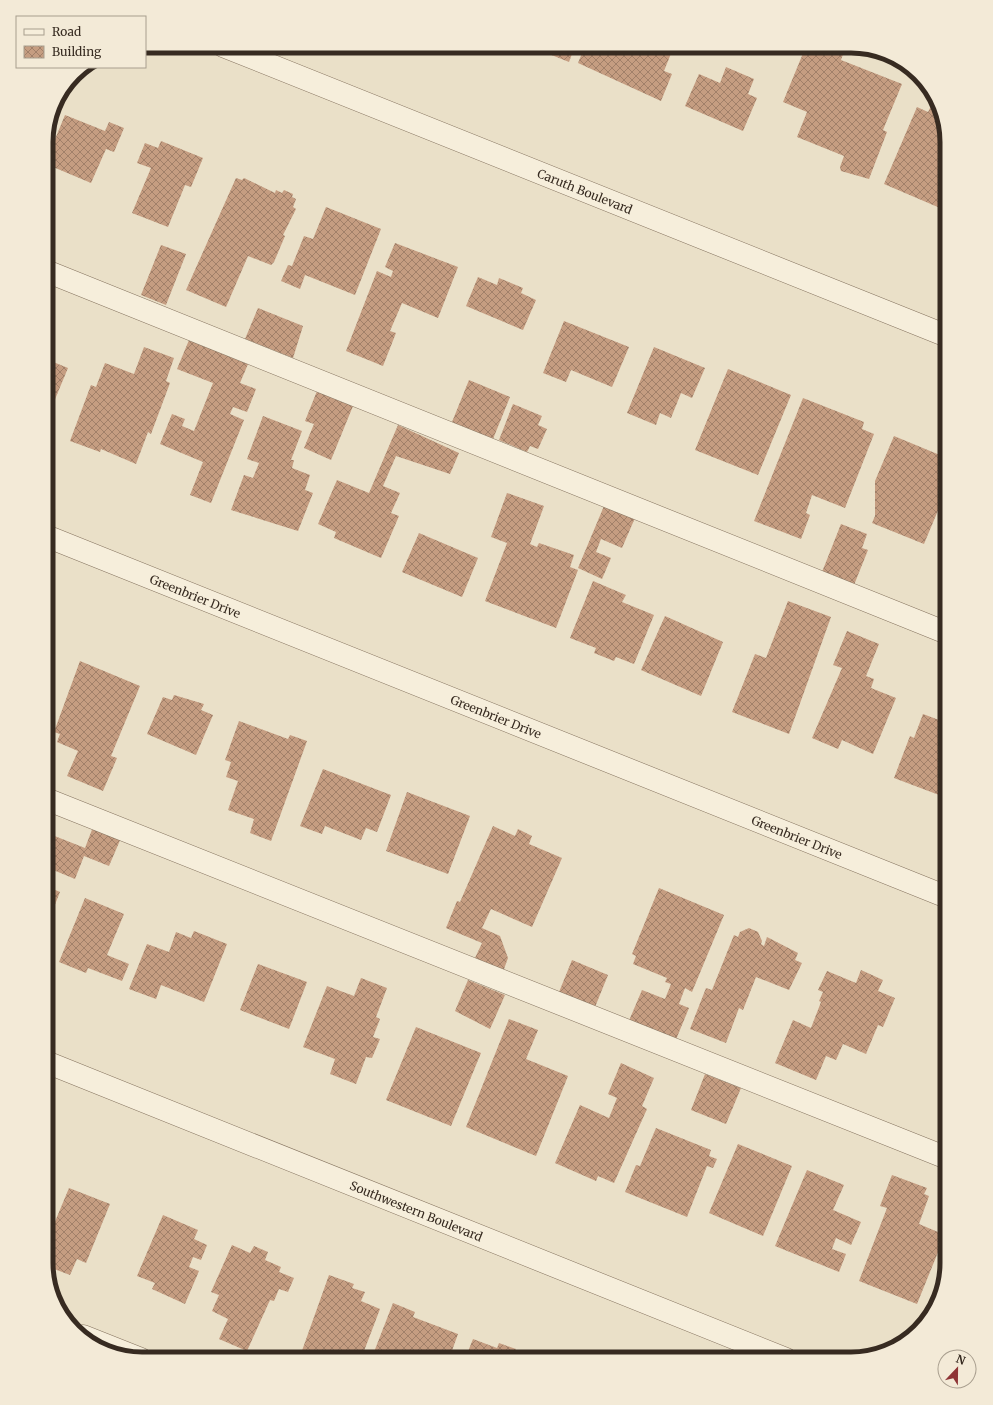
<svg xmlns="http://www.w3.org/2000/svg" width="993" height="1405" viewBox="0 0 993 1405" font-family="Merriweather,serif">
<defs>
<pattern id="building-cross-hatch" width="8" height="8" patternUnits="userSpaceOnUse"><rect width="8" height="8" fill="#c59d81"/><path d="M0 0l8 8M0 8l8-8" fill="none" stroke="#a18069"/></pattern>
</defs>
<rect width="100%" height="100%" fill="#eae0c8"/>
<path fill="url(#building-cross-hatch)" d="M 529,46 L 575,46 L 569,62 Z
M 585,46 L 603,52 L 606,46 L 674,46 L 664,71 L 672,74 L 661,101 L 578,63 Z
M 806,46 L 846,46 L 841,60 L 902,84 L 883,130 L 887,132 L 869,179 L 841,171 L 840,167 L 844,156 L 797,137 L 807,112 L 783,102 Z
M 726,67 L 754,79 L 748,94 L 757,98 L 743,131 L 685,106 L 699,74 L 720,83 Z
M 933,102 L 937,103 L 947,142 L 947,211 L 884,184 L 917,107 L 928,112 Z
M 65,115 L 105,131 L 109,122 L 124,128 L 114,152 L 106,149 L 91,183 L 46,164 L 46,161 Z
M 161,141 L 203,158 L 191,187 L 185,185 L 168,227 L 132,213 L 151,168 L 137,163 L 145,143 L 158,148 Z
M 236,178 L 242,180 L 244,178 L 275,193 L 276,190 L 282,193 L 284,190 L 293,194 L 292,197 L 296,199 L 293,207 L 296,209 L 283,235 L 285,236 L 274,262 L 271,265 L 248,256 L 226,307 L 186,290 Z
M 326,207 L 381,229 L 355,295 L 305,275 L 300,289 L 281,281 L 288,265 L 292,266 L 304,236 L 313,239 Z
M 395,243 L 458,267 L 438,318 L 402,303 L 390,331 L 396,333 L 383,366 L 346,351 L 377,271 L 391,277 L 393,271 L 385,267 Z
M 161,245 L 186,254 L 166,305 L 141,295 Z
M 478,277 L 497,285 L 499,278 L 523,288 L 521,293 L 536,300 L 523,330 L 466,306 Z
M 258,308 L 303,326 L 293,358 L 245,339 Z
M 564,321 L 629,347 L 612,387 L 571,370 L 566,382 L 543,373 Z
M 189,340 L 248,364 L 240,383 L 256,389 L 247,412 L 233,407 L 230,414 L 244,420 L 211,503 L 190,495 L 203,462 L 160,444 L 172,414 L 185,419 L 182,426 L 194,431 L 213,383 L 177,369 Z
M 144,347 L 174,358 L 166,381 L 170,383 L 151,434 L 148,432 L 136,464 L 101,449 L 100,452 L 70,441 L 91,385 L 96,387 L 105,363 L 134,374 Z
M 654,347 L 705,368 L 692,398 L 681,393 L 671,418 L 660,413 L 656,425 L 627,413 Z
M 46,359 L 68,368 L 46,421 Z
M 728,369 L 791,395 L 758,475 L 695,450 Z
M 469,380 L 510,397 L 493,439 L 452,422 Z
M 317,391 L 353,406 L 331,460 L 304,448 L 314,424 L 305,421 Z
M 803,398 L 864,422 L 862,429 L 874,434 L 845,508 L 812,495 L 806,513 L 810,515 L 801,539 L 754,521 Z
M 513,404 L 542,416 L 538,425 L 547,429 L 538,449 L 530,446 L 527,452 L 499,440 Z
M 263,416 L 302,431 L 291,460 L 294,460 L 292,468 L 310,475 L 305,490 L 313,493 L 298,531 L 231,510 L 244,475 L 253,478 L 259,463 L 247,459 Z
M 398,425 L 459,453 L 450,474 L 396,456 L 383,486 L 400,493 L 391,513 L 399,516 L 381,558 L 334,538 L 336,532 L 318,524 L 337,480 L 369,493 Z
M 894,436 L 947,458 L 947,489 L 924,544 L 872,523 L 875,516 L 875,481 Z
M 507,493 L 544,506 L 530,544 L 537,547 L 539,543 L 574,555 L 570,567 L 578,570 L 556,628 L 485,601 L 507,543 L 491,537 Z
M 604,506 L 635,518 L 622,548 L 601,539 L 596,552 L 611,558 L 602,579 L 578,568 Z
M 841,524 L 867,534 L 862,548 L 868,550 L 854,585 L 822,572 Z
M 419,533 L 478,558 L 462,597 L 402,572 Z
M 593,581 L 626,595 L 622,602 L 654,615 L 634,664 L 616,657 L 614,661 L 594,653 L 596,648 L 570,638 Z
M 788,601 L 831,617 L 789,734 L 732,712 L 755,654 L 766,658 Z
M 665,616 L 723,642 L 701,696 L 641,670 Z
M 847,631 L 879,644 L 866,676 L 874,679 L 871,688 L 896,698 L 873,754 L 842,740 L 838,749 L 812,738 L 842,668 L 833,665 Z
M 80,661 L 140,686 L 111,756 L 117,758 L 103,791 L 67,776 L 78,751 L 57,742 L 60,734 L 54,732 Z
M 174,695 L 204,704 L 201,710 L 213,715 L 196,755 L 147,734 L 163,697 L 172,700 Z
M 942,712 L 947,713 L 947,798 L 894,778 L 910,736 L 914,738 L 923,714 L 939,720 Z
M 239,721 L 288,739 L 290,735 L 307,741 L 271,841 L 250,833 L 254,819 L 228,810 L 238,781 L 226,777 L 231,762 L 225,760 Z
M 323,769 L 391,795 L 377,832 L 366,828 L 361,840 L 325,826 L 322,834 L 300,826 Z
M 407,792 L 470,816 L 448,874 L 386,851 Z
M 493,826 L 515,836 L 518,829 L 532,836 L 529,844 L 562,858 L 532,927 L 491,909 L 482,928 L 500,936 L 508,958 L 504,969 L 500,970 L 475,958 L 482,943 L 446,928 L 457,901 L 460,902 Z
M 93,827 L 121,838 L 109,866 L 84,856 L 75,879 L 46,867 L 47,833 L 85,848 Z
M 46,886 L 60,892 L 46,927 Z
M 659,888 L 724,915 L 692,992 L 685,988 L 679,1004 L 689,1008 L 675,1042 L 628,1023 L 642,990 L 665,999 L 671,984 L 665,982 L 667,978 L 633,964 L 636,956 L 632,954 Z
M 85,898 L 124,914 L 107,955 L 129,964 L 122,981 L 88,968 L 86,973 L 59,962 Z
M 749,928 L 758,932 L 762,941 L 761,944 L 764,946 L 767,937 L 798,953 L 795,960 L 802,963 L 789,990 L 756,977 L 743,1010 L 739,1008 L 726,1043 L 690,1029 L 706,988 L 712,990 L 734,935 L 738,937 L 740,932 Z
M 194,931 L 227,944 L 204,1002 L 161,985 L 156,999 L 129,989 L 147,944 L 169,952 L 176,932 L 191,938 Z
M 572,960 L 608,975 L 593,1012 L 557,997 Z
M 258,964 L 307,982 L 289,1029 L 240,1010 Z
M 861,970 L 883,980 L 878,991 L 895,998 L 883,1027 L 878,1025 L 866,1054 L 843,1044 L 836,1060 L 826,1056 L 816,1080 L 775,1063 L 793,1020 L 811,1028 L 821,1002 L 819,1001 L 823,992 L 818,990 L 827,971 L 856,983 Z
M 361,978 L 387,988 L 376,1017 L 380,1019 L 373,1037 L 380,1039 L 372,1058 L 366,1057 L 356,1084 L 330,1074 L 335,1059 L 303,1047 L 327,986 L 354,996 Z
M 468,980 L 505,995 L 490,1029 L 455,1011 Z
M 509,1019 L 538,1030 L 526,1059 L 568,1076 L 536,1156 L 466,1127 Z
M 416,1027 L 481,1053 L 451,1126 L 386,1100 Z
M 621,1063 L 654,1078 L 642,1106 L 647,1109 L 614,1183 L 598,1176 L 596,1181 L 555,1163 L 580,1105 L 609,1118 L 617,1098 L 608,1094 Z
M 705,1074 L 741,1088 L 726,1124 L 691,1110 Z
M 656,1128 L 711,1150 L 709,1156 L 717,1159 L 713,1168 L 707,1166 L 687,1217 L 625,1192 L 636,1165 L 640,1166 Z
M 738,1144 L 792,1166 L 763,1236 L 709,1213 Z
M 807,1170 L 844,1185 L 833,1210 L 861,1222 L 851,1245 L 836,1238 L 832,1249 L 846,1254 L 839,1272 L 775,1246 Z
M 892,1175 L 927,1188 L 924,1194 L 929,1196 L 919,1224 L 945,1235 L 917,1304 L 859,1281 L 887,1208 L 880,1206 Z
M 69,1188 L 110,1204 L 86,1263 L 77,1259 L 70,1275 L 49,1267 L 54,1254 L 46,1250 L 46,1232 L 50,1223 L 54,1224 Z
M 163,1215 L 198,1230 L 194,1239 L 207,1245 L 201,1260 L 193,1257 L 189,1267 L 199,1271 L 185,1304 L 152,1289 L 155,1283 L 137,1276 Z
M 232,1245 L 250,1253 L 254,1246 L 268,1252 L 265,1260 L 281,1267 L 279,1272 L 294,1278 L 288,1292 L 279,1289 L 274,1301 L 270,1300 L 247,1351 L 219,1339 L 228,1319 L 212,1311 L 219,1295 L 211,1292 Z
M 329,1275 L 354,1284 L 352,1288 L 365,1292 L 361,1301 L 380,1309 L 361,1359 L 299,1359 Z
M 393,1303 L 415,1312 L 413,1317 L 458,1334 L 449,1359 L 391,1359 L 374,1352 Z
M 473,1339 L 497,1348 L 499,1343 L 516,1349 L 513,1357 L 517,1359 L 465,1359 Z"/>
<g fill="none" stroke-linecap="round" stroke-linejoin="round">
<g stroke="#85735f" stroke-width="23">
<g id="minor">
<path id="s1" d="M 223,46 L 947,336"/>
<path d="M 46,271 L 947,633"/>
<path id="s2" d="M 46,536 L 947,897"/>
<path d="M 46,799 L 947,1158"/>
<path id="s3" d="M 46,1062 L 786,1359"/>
<path d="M 83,1336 L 141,1359"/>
</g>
</g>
<use href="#minor" stroke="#f6eedb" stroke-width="22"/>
</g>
<g text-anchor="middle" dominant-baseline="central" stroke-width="3.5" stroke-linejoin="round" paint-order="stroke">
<g font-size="12" fill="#372b21" stroke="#f3ead7">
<text stroke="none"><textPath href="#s1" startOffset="390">Caruth Boulevard</textPath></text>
<text stroke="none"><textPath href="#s2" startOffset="161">Greenbrier Drive</textPath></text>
<text stroke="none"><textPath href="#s2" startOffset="485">Greenbrier Drive</textPath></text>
<text stroke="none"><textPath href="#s2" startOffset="809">Greenbrier Drive</textPath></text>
<text stroke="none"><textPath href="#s3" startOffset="399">Southwestern Boulevard</textPath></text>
</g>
</g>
<path d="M0 0H993V1405H0ZM142 53H851A89 89 0 0 1 940 142V1263A89 89 0 0 1 851 1352H142A89 89 0 0 1 53 1263V142A89 89 0 0 1 142 53Z" fill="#f3ead7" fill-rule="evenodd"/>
<path fill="none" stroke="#372b21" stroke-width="5" d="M142 53H851A89 89 0 0 1 940 142V1263A89 89 0 0 1 851 1352H142A89 89 0 0 1 53 1263V142A89 89 0 0 1 142 53Z"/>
<rect x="16" y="16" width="130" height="52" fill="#f3ead7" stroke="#a89e8e"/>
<rect x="24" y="29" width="20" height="6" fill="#f6eedb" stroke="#a89e8e"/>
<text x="52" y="36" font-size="12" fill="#372b21">Road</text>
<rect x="24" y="46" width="20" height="12" fill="url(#building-cross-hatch)" stroke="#a89e8e"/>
<text x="52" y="56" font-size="12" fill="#372b21">Building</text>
<g transform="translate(957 1369) rotate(22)"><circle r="19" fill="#f3ead7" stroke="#a89e8e"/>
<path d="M0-3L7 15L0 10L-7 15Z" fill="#8e3435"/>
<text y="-6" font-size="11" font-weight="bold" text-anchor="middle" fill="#372b21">N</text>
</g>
</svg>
